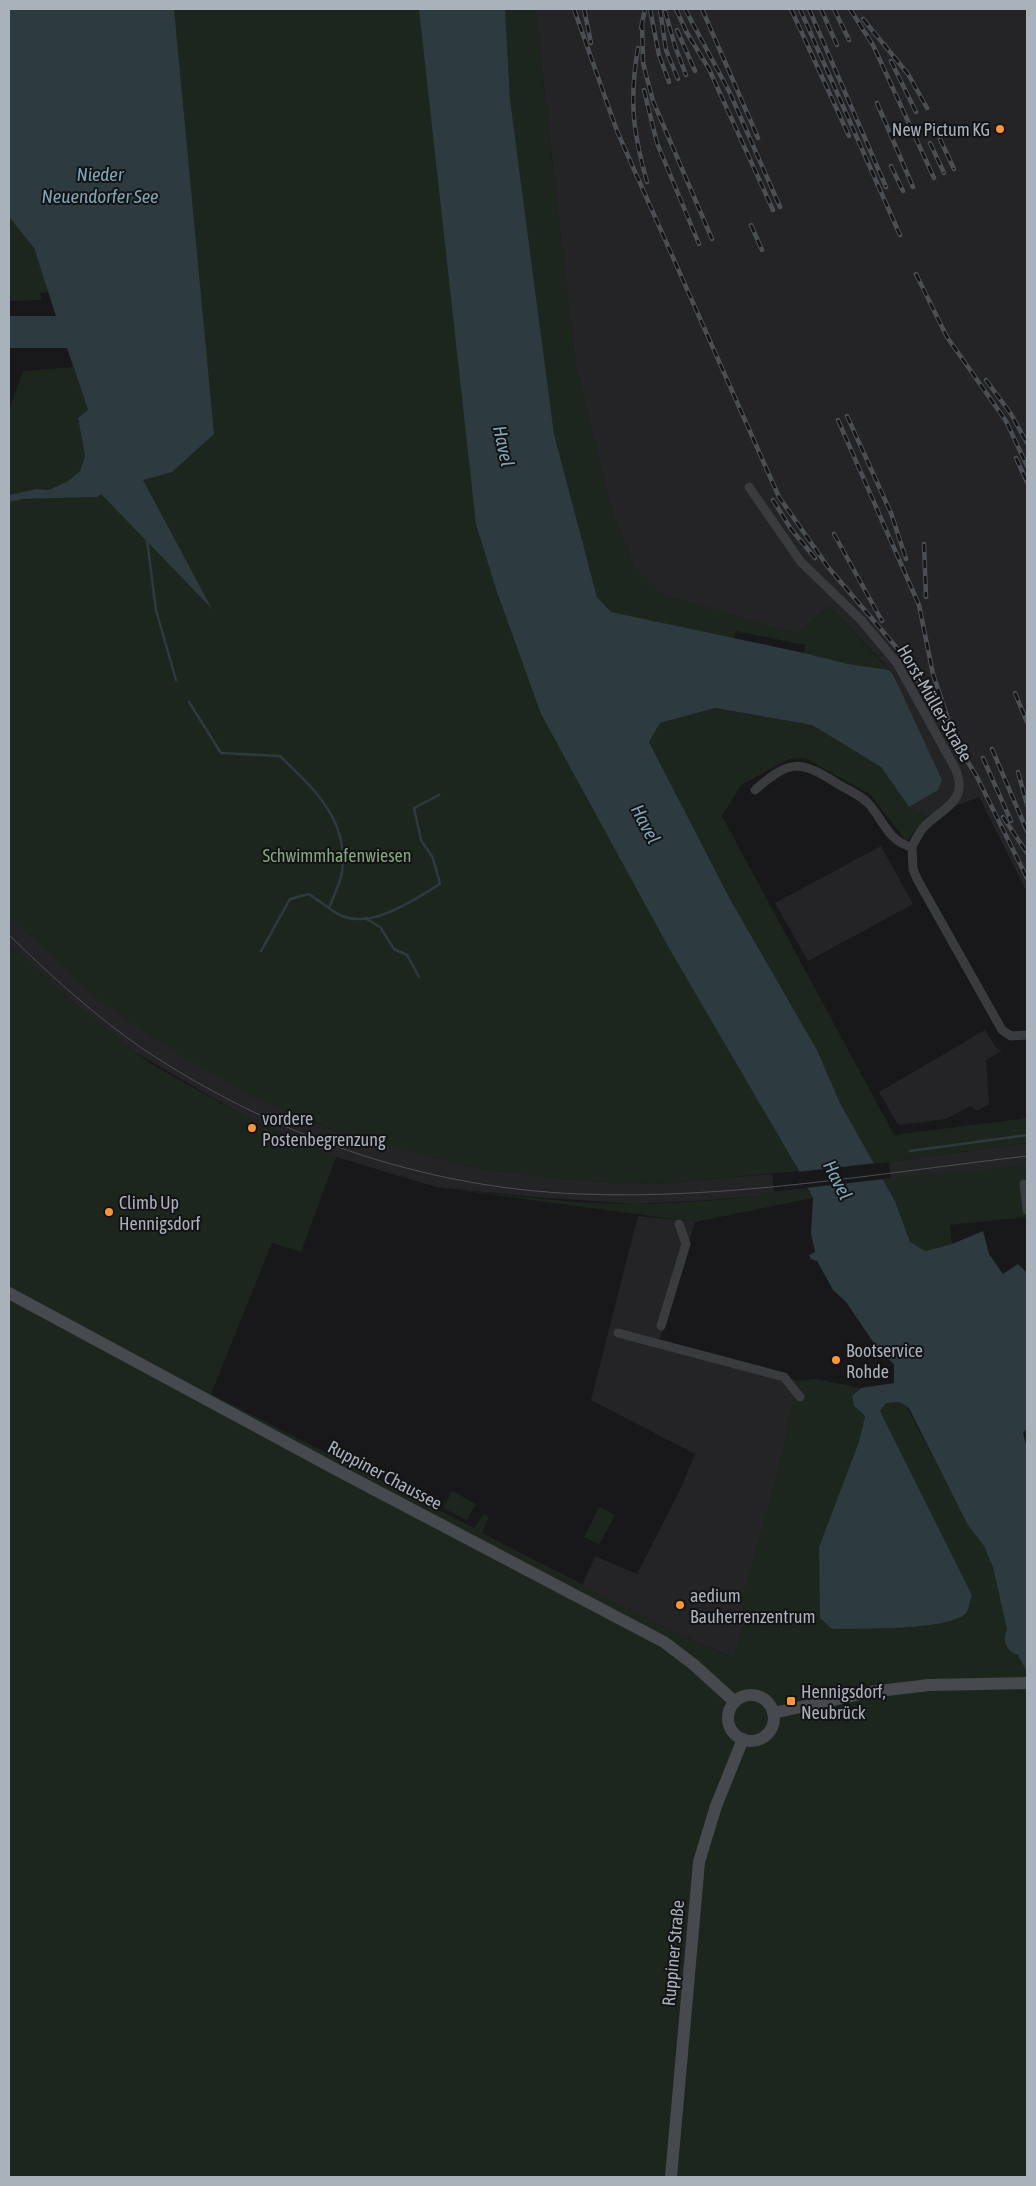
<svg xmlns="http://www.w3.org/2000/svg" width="1036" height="2186" viewBox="0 0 1036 2186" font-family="'Asap Condensed',sans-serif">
<rect width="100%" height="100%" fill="#18181a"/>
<path fill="#242427" d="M 535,9 L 1027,9 L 1027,892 L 979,797 L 927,817 L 909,807 L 938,790 L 894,674 L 829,606 L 797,634 L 661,594 L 634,567 L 610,508 L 575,362 Z
M 881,846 L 913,904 L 808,961 L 775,903 Z
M 9,916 L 80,981 L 153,1038 L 242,1090 L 289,1113 L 346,1135 L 480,1169 L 584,1181 L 655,1184 L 772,1174 L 774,1192 L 760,1193 L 760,1196 L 711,1200 L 634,1204 L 535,1197 L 436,1187 L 336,1157 L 251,1120 L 133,1051 L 69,999 L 9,944 Z
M 985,1030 L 996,1048 L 1002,1051 L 986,1060 L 989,1104 L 977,1111 L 971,1106 L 946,1119 L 898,1125 L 879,1092 Z
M 1027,1143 L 1027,1165 L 952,1174 L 891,1178 L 889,1162 Z
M 638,1216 L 695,1222 L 659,1341 L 798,1381 L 778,1472 L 742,1614 L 745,1622 L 734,1658 L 677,1633 L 582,1586 L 595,1556 L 637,1574 L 681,1488 L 695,1454 L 591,1400 Z"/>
<path fill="#1d261d" d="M 134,9 L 429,9 L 446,187 L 723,1040 L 799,1171 L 655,1184 L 584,1181 L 480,1169 L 346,1135 L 251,1097 L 153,1038 L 101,1002 L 9,916 L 9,502 L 23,499 L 97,497 L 101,494 L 209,606 L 142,480 Z
M 505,9 L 535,9 L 575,362 L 610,508 L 634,567 L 661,594 L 797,634 L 829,606 L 889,670 L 848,664 L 804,653 L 805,645 L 736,631 L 734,639 L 611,612 L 597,597 L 554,434 L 510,99 Z
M 9,217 L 34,248 L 49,292 L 40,293 L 42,300 L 9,301 Z
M 73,367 L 88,410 L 78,418 L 85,456 L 80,471 L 68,481 L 49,490 L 36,489 L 9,495 L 9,410 L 23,371 Z
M 715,708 L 812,725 L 881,767 L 909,807 L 927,817 L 906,841 L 871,795 L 805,758 L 789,759 L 741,785 L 722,816 L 894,1135 L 1027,1118 L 1027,1143 L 874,1164 L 840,1103 L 817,1050 L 730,899 L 649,742 L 660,723 Z
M 9,944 L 69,999 L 133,1051 L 155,1066 L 251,1120 L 336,1157 L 301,1252 L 272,1243 L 211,1394 L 474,1528 L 484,1514 L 489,1517 L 482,1533 L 677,1633 L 733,1658 L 745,1623 L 742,1598 L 778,1472 L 798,1381 L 815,1379 L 861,1388 L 852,1396 L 854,1406 L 865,1416 L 859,1442 L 972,1595 L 880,1411 L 886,1403 L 899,1402 L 908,1408 L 967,1524 L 984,1546 L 993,1566 L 1007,1631 L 1004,1636 L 1007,1648 L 1018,1654 L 1027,1672 L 1027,2177 L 9,2177 Z
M 1027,1165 L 1027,1217 L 950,1225 L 952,1244 L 924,1251 L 910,1242 L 895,1201 L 882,1179 Z
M 436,1187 C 502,1194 568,1204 634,1204 C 676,1204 718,1200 760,1196 L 760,1193 L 808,1188 L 813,1198 L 695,1222 Z
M 452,1491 L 476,1504 L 467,1520 L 443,1508 Z
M 599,1507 L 615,1515 L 599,1545 L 584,1537 Z"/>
<path fill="#2d3a3f" d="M 9,9 L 174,9 L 214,434 L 172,472 L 143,480 L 212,609 L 101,494 L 97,497 L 23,499 L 9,502 L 9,495 L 36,489 L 49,490 L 68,481 L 80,471 L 85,456 L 78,418 L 88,410 L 67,348 L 9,348 L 9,316 L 56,316 L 34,248 L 9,217 Z
M 419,9 L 505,9 L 510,99 L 554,434 L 597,597 L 611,612 L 804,653 L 848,664 L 889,670 L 893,674 L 942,780 L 938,790 L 909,807 L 881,767 L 812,725 L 715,708 L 660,723 L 649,742 L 730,899 L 817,1050 L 840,1103 L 895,1201 L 910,1242 L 925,1251 L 952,1244 L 983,1231 L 989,1254 L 1003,1274 L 1018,1264 L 1027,1273 L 1027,1429 L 1023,1433 L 1027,1448 L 1027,1672 L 1018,1655 C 1007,1652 1001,1640 1007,1630 L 993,1567 L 984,1546 L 967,1524 L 909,1408 L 899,1402 L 886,1403 L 880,1411 L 972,1595 C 970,1600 969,1609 966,1613 C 949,1631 859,1628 832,1629 L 820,1618 L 819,1547 L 859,1442 L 865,1416 L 854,1406 L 852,1396 L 861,1388 L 894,1383 L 894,1364 L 880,1352 L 846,1302 L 833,1290 L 817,1261 L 811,1259 L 809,1255 L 815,1252 L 811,1233 L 813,1198 L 799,1171 L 669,948 L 541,714 L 496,589 L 476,524 Z"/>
<path fill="#18181a" d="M 877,1163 L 884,1179 L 805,1188 L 797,1172 Z"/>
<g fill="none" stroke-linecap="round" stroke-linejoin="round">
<path stroke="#2d3a3f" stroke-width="2.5" d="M 147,540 L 156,610 L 176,680
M 189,702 L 221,753 L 280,756 C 314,789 349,820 342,872 C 340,884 333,897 329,908 C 362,937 410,902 440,884 L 433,858 L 421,840 L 414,808 L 439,795
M 365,918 L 380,927 L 394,949 L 407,955 L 419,977
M 261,951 L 290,899 L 309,894 L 329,908
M 910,1151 L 1027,1135"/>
<path stroke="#393b3f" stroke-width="9" d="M 749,487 L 801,562 L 861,620 L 897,663 L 955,768 C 969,800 946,806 927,824 C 920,830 916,838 912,847
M 755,790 C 790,759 800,760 838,784 C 848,790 860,795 868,803 C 883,819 888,842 912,847 L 913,869 L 917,879 L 1002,1030 L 1011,1036 L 1027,1035
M 1024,1184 L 1027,1210
M 661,1326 L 686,1244 L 679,1224
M 618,1333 L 784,1377 L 800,1397"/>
<path stroke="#464a4f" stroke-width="12" d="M 9,1293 L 337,1470 L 664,1642 L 693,1664 L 735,1702
M728 1718a23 23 0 1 1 46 0a23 23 0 1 1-46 0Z
M 773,1713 L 870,1692 L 929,1685 L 1027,1683
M 671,2177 L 699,1862 L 716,1806 L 743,1739"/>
<path stroke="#4b4f54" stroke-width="1" d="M 9,935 C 50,975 95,1016 143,1049 C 272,1135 423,1188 580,1194 C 729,1200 879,1173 1027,1156"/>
<g stroke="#4b4f54" stroke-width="4.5">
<path id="rail" d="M 574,9 L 617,131 L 779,497 L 828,567 L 902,654 L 977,777 L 1027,878
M 584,9 L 591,43
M 650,9 L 659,55 L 669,82
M 660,9 L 666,50 L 678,79
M 676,9 L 687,33 L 709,69 L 773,210
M 685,9 L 730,93 L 780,207
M 702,9 L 758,138
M 791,9 L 849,136
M 800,9 L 900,235
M 809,9 L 886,187
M 821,9 L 837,45
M 834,9 L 849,40
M 850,9 L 873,45 L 934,178
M 665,11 L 675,46 L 686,75
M 863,19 L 908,74 L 927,108
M 642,22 L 643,63 L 653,101 L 712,239
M 641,28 L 645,9
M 677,30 L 695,71
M 638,48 C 629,101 633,132 647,182
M 891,61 L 916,112
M 644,90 L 657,143 L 699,244
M 877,103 L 913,187
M 940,139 L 954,169
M 930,143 L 944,173
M 891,166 L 903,191
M 751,225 L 762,250
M 916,274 L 947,337 L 1006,421 L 1027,466
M 986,380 L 1011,414 L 1027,443
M 847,416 L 891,513 L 906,559
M 838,420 L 919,605 L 933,674 L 948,719
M 1016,458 L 1027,482
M 773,500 L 791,529 L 815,558
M 834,534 L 882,621
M 924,544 L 926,597
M 1015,693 L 1027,722
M 992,749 L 1027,831
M 983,758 L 1011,821
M 1018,772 L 1027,805
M 1003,817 L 1027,853"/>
</g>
<use href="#rail" stroke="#131315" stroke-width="2.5" stroke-dasharray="8" stroke-linecap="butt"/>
</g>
<g fill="#fc962e" stroke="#131315" stroke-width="2">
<circle cx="1000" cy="129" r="5"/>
<circle cx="252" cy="1128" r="5"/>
<circle cx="109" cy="1212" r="5"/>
<circle cx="836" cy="1360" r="5"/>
<circle cx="680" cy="1605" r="5"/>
<rect x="786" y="1696" width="10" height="10" rx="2.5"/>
</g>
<g text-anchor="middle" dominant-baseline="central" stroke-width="4" stroke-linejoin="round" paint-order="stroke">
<g font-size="18" fill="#a9b1bb" stroke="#131315" text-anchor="start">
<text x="990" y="129" text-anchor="end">New Pictum KG</text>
<text x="262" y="1118">vordere<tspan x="262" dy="21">Postenbegrenzung</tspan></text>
<text x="119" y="1202">Climb Up<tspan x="119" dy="21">Hennigsdorf</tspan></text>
<text x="846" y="1350">Bootservice<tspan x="846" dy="21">Rohde</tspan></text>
<text x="690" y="1595">aedium<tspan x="690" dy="21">Bauherrenzentrum</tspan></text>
<text x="801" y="1691">Hennigsdorf,<tspan x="801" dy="21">Neubrück</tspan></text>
</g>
<g font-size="18" fill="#a9b1bb" stroke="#131315">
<text transform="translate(935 703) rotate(60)">Horst-Müller-Straße</text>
<text transform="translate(385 1475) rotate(28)">Ruppiner Chaussee</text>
<text transform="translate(673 1953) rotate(-85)">Ruppiner Straße</text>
</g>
<g font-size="18" fill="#83a77f" stroke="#131315">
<text x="337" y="855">Schwimmhafenwiesen</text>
</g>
<g font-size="19" font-style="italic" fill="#7fa6b7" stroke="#131315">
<text x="100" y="174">Nieder<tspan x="100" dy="22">Neuendorfer See</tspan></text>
<text transform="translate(504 446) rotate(78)">Havel</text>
<text transform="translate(646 824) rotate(62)">Havel</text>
<text transform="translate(838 1180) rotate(63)">Havel</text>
</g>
</g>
<rect width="1036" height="2186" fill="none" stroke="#a9b1bb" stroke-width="20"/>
</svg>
